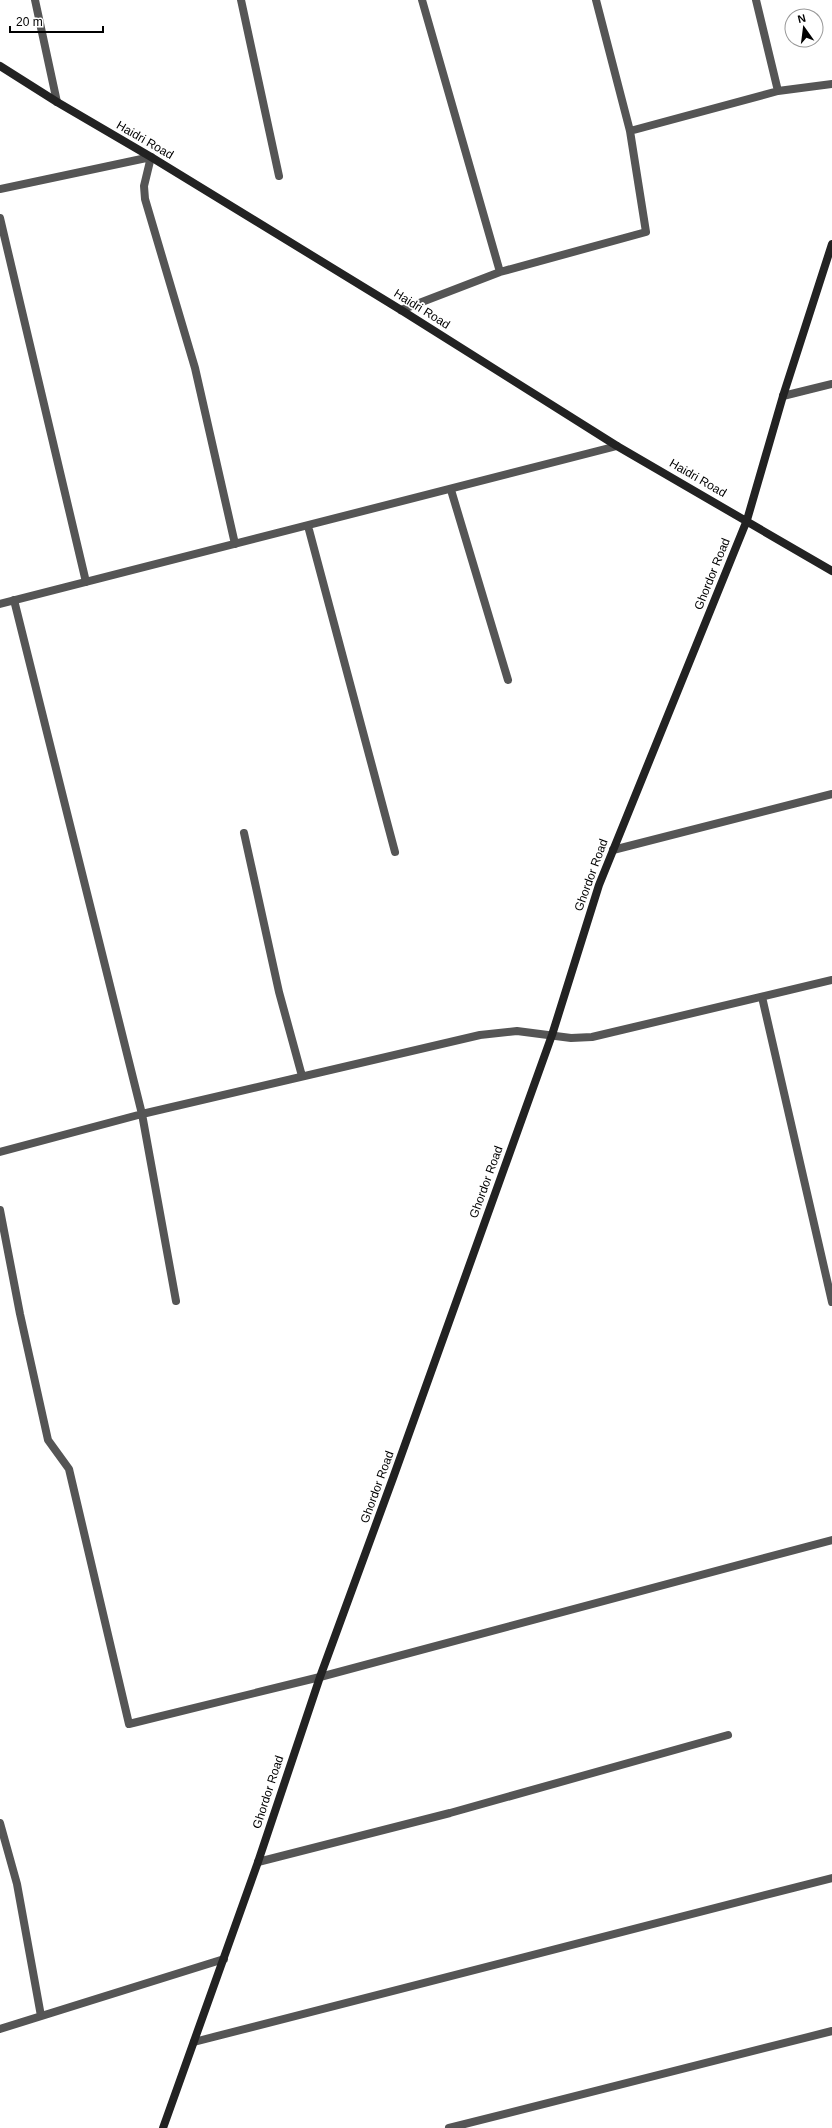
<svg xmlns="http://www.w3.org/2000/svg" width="832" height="2128" viewBox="0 0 832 2128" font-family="Helvetica,sans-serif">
<rect width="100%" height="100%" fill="#fff"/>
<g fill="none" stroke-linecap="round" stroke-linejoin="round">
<path stroke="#555" stroke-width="8" d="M 35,0 L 57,102
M 241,0 L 279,176
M 422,0 L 500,272
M 756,0 L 778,91
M 630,131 L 778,91 L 832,84
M 151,157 L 144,186 L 145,199 L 195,368 L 235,544
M 0,189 L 151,157
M 0,218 L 86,582
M 401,310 L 500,272 L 646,232 L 630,131 L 596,0
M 783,396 L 832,384
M 451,490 L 508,680
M 308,526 L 395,852
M 14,600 L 142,1114 L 176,1301
M 0,604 L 617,446
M 244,833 L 279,992 L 302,1076
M 613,850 L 832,794
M 762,997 L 832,1302
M 0,1152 L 142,1114 L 480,1035 L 517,1031 L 571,1038 L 592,1037 L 832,980
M 0,1210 L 20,1314 L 48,1440 L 69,1469 L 129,1724 L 320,1677 L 832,1540
M 0,1823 L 17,1884 L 41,2016
M 258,1862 L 450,1813 L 728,1735
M 0,2029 L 224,1959
M 194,2042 L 832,1878
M 449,2128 L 832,2031"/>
<path stroke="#222" stroke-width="8" d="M 0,66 L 57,102 L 151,157 L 401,310 L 617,446 L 832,571
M 163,2128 L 258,1862 L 320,1677 L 393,1478 L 552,1035 L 599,885 L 747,520 L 783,396 L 832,244"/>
</g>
<g text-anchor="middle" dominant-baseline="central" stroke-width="3.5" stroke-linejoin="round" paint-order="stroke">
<g font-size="12" fill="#000" stroke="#fff">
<text transform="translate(145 140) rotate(30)">Haidri Road</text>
<text transform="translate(422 309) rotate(32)">Haidri Road</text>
<text transform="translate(698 478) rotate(30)">Haidri Road</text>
<text transform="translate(712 574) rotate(-68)">Ghordor Road</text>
<text transform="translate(591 875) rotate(-70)">Ghordor Road</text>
<text transform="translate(486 1182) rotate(-70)">Ghordor Road</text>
<text transform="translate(377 1487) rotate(-70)">Ghordor Road</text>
<text transform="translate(268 1792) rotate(-72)">Ghordor Road</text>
</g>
</g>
<g transform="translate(804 28) rotate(346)"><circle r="19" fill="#ffffff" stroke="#999999"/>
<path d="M0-3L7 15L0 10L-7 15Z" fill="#000000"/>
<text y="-6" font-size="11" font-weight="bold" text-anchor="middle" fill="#000000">N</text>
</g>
<path d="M10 26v6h93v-6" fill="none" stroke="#000000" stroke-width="2"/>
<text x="16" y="26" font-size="12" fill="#000000" stroke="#ffffff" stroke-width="3" paint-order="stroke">20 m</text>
</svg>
